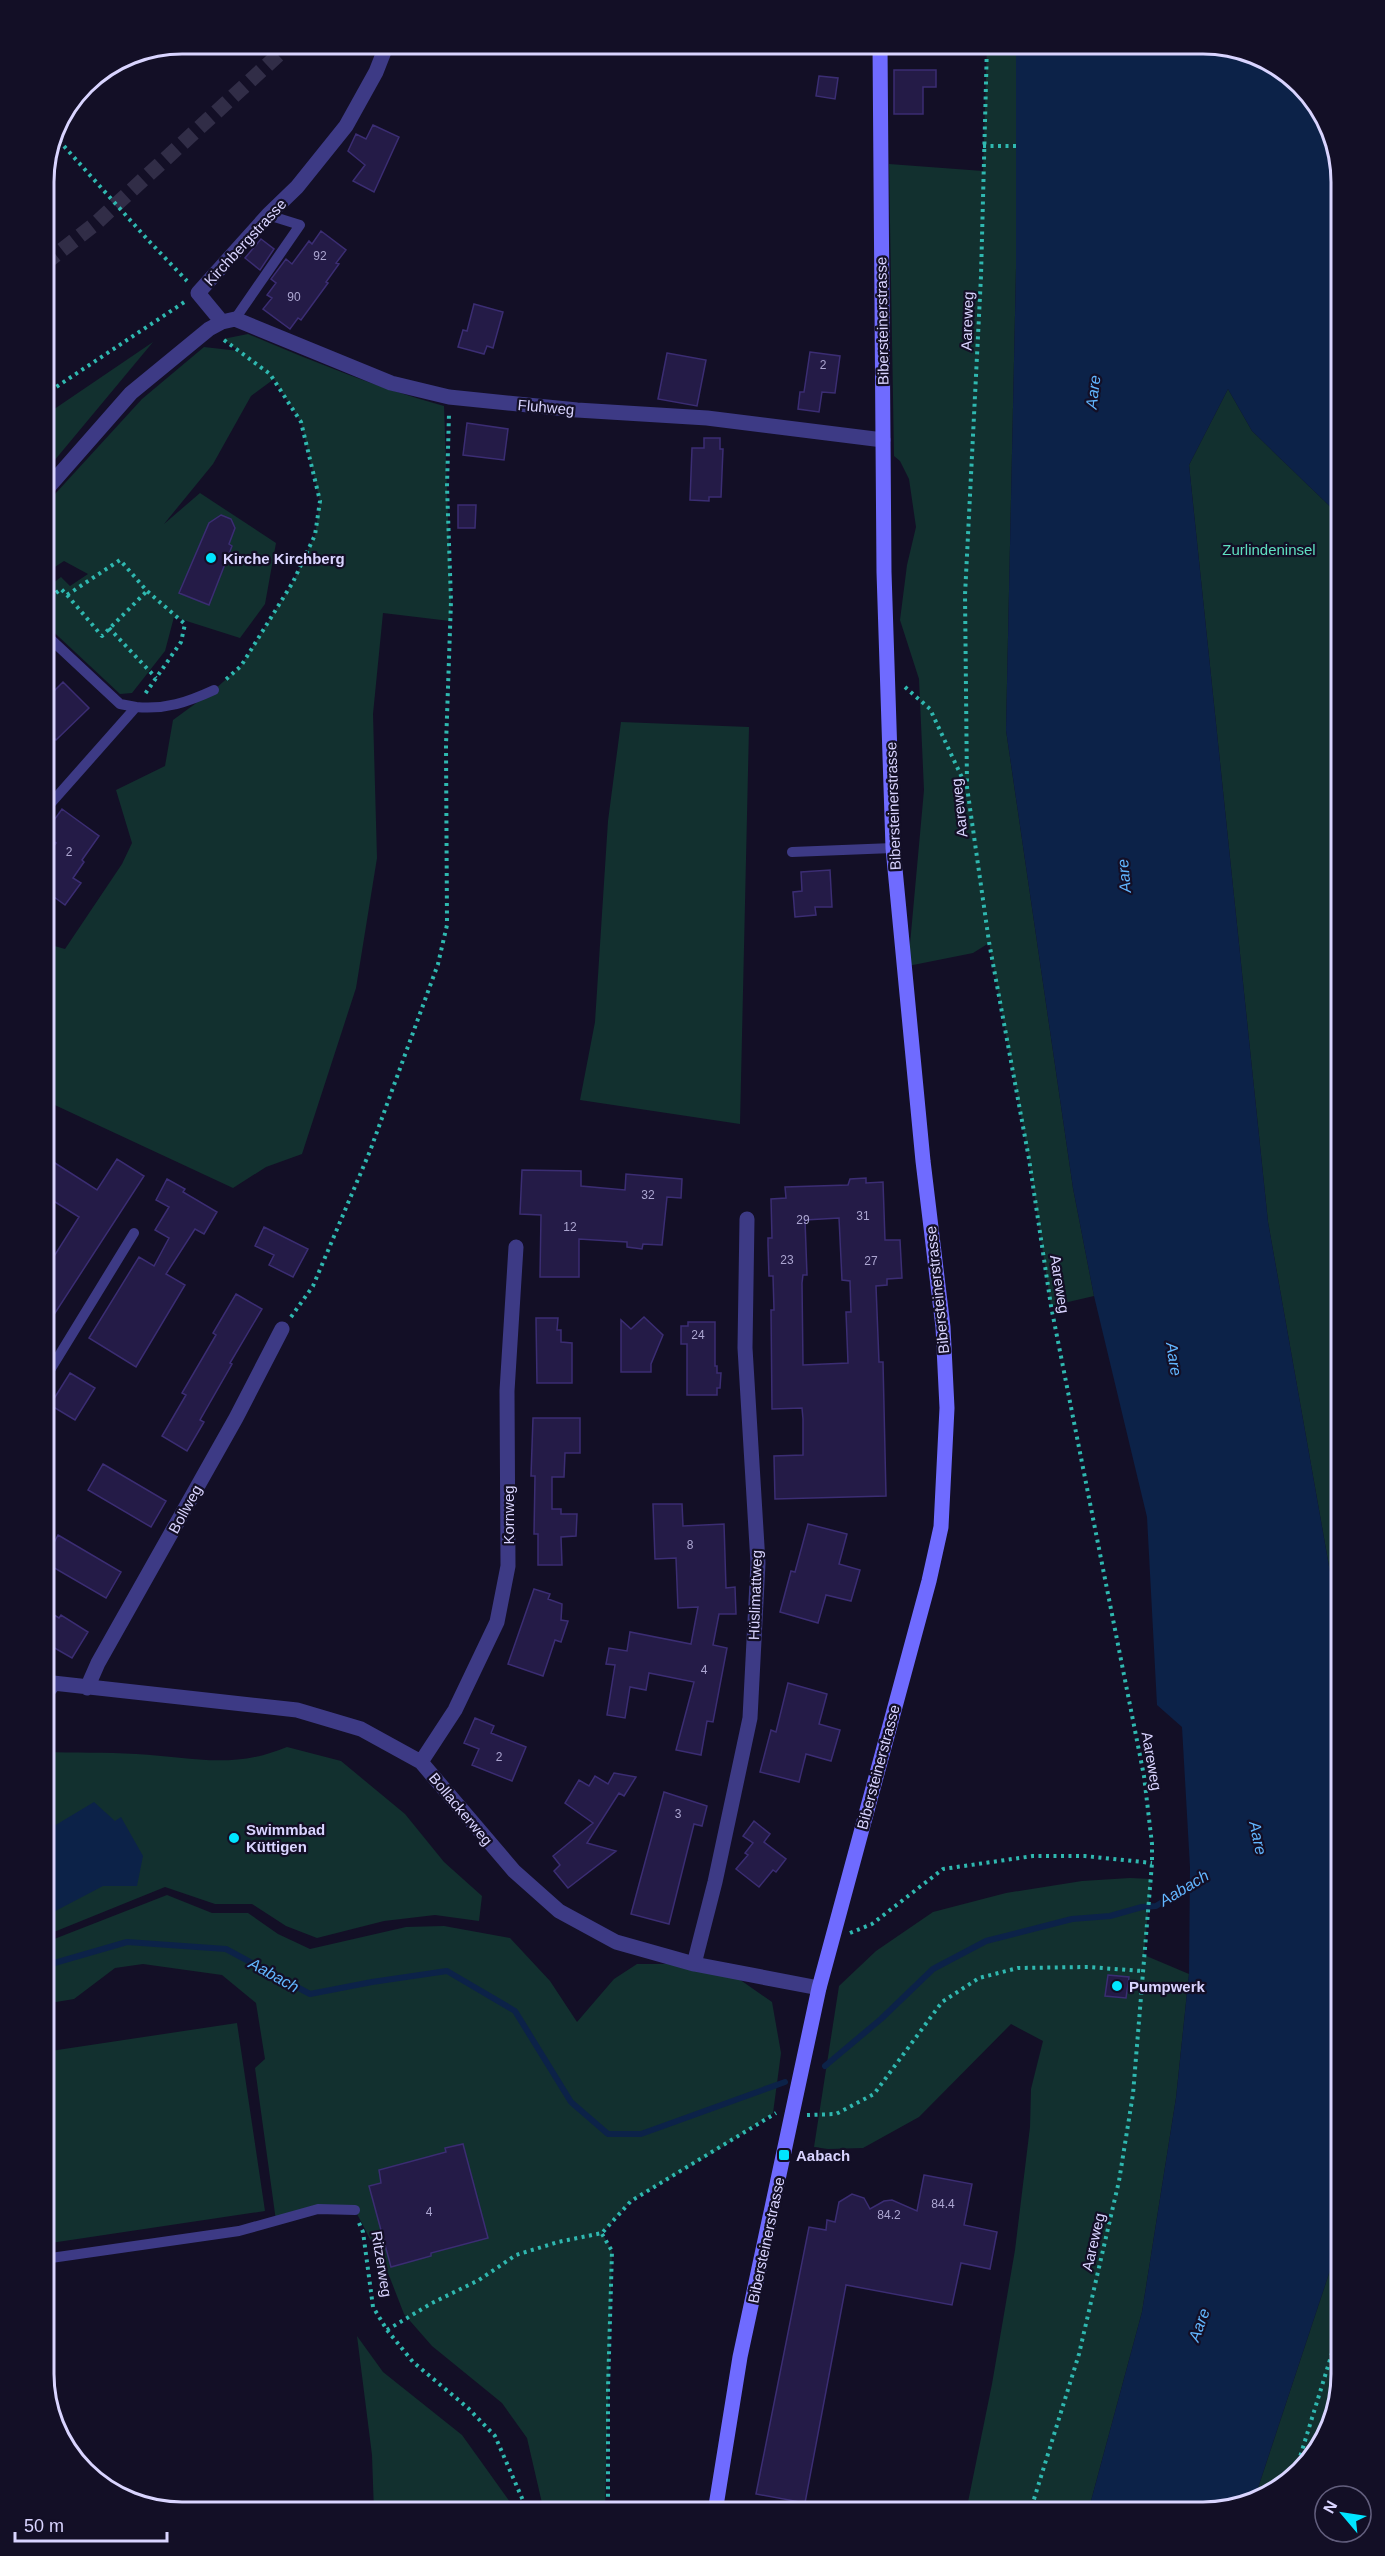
<svg xmlns="http://www.w3.org/2000/svg" width="1385" height="2556" viewBox="0 0 1385 2556" font-family="Helvetica,sans-serif">
<rect width="100%" height="100%" fill="#130f26"/>
<path fill="#12302f" d="M 987,44 L 1016,44 L 1016,269 L 1006,730 L 1073,1188 L 1094,1296 L 1051,1306 L 1029,1159 L 989,943 L 973,953 L 908,966 L 924,790 L 919,679 L 900,620 L 907,565 L 916,527 L 909,479 L 900,461 L 894,456 L 889,164 L 983,171 Z
M 248,334 C 312,361 377,388 444,406 L 451,601 L 450,621 L 383,613 L 373,714 L 377,858 L 356,988 L 302,1154 L 266,1167 L 233,1188 L 44,1100 L 44,943 L 65,949 L 122,864 L 132,843 L 116,790 L 165,766 L 173,720 L 214,690 L 241,666 L 293,582 L 315,535 L 320,501 L 301,422 L 274,379 L 251,396 L 213,464 L 164,524 L 200,493 L 276,543 L 265,604 L 240,638 L 174,617 L 165,651 L 132,693 L 120,694 L 44,623 L 44,590 L 61,577 L 70,586 L 88,574 L 64,561 L 44,574 L 44,506 L 142,399 L 204,347 L 239,351 L 223,339 Z
M 153,342 L 44,473 L 44,416 Z
M 1228,389 L 1252,431 L 1341,517 L 1341,1634 L 1268,1222 L 1189,465 Z
M 621,722 L 749,727 L 740,1124 L 580,1100 L 595,1022 L 608,821 Z
M 287,1747 L 341,1761 L 405,1814 L 444,1862 L 482,1896 L 479,1921 L 435,1915 L 384,1921 L 317,1938 L 286,1926 L 252,1904 L 215,1904 L 165,1887 L 44,1936 L 44,1752 C 74,1753 106,1752 136,1754 C 192,1757 232,1770 287,1747 Z
M 1130,1878 L 1151,1879 L 1144,1955 L 1189,1974 L 1176,2098 L 1142,2312 L 1088,2512 L 966,2512 L 992,2384 L 1015,2250 L 1030,2127 L 1031,2089 L 1043,2041 L 1011,2024 L 919,2117 L 863,2148 L 828,2149 L 814,2147 L 839,1986 L 876,1951 L 933,1912 L 1006,1893 L 1082,1881 Z
M 167,1895 L 212,1913 L 248,1913 L 278,1934 L 310,1949 L 406,1927 L 444,1926 L 510,1938 L 550,1981 L 577,2022 L 614,1979 L 637,1964 L 694,1964 L 729,1972 L 772,2002 L 781,2053 L 773,2113 L 718,2150 L 631,2201 L 602,2233 L 612,2251 L 605,2512 L 547,2512 L 542,2503 L 527,2438 L 502,2403 L 432,2346 L 404,2314 L 390,2278 L 355,2210 L 318,2209 L 276,2221 L 255,2068 L 265,2059 L 256,2003 L 222,1975 L 143,1964 L 115,1968 L 74,1999 L 44,2004 L 44,1943 Z
M 237,2023 L 265,2211 L 44,2244 L 44,2052 Z
M 1341,2237 L 1341,2375 L 1318,2451 L 1253,2503 Z
M 357,2336 L 383,2372 L 462,2435 L 510,2502 L 512,2512 L 374,2512 L 372,2455 Z"/>
<path fill="#0c2248" d="M 1016,44 L 1213,44 L 1287,72 L 1331,128 L 1341,182 L 1341,517 L 1252,431 L 1228,389 L 1189,465 L 1268,1222 L 1341,1634 L 1341,2237 L 1253,2503 L 1203,2512 L 1088,2512 L 1142,2312 L 1176,2098 L 1189,1974 L 1190,1867 L 1182,1727 L 1157,1705 L 1147,1517 L 1094,1296 L 1073,1188 L 1006,730 L 1016,269 Z
M 94,1802 L 115,1821 L 121,1817 L 143,1856 L 137,1886 L 103,1886 L 44,1917 L 44,1832 Z"/>
<g fill="none" stroke-linecap="round" stroke-linejoin="round">
<path stroke="#0c2248" stroke-width="6" d="M 44,1966 L 127,1942 L 226,1949 L 310,1994 L 372,1982 L 447,1971 L 515,2011 L 571,2102 L 608,2134 L 641,2134 L 785,2082
M 825,2066 L 881,2019 L 933,1969 L 986,1941 L 1072,1919 L 1110,1916 L 1142,1907 L 1156,1906 L 1195,1882"/>
</g>
<path fill="#241b47" stroke="#3b2d73" stroke-width="1.5" fill-rule="evenodd" d="M 894,70 L 936,70 L 936,87 L 923,87 L 923,114 L 894,114 Z
M 819,76 L 838,78 L 835,99 L 816,96 Z
M 373,125 L 399,137 L 374,192 L 353,181 L 365,165 L 348,151 L 356,134 L 366,139 Z
M 321,231 L 346,250 L 336,263 L 339,264 L 326,282 L 328,283 L 301,320 L 298,318 L 290,329 L 263,309 L 272,298 L 267,295 L 276,283 L 271,279 L 286,259 L 292,264 L 309,241 L 312,244 Z
M 261,239 L 274,249 L 260,270 L 245,258 Z
M 474,304 L 503,312 L 493,348 L 487,346 L 484,354 L 458,347 L 463,330 L 467,331 Z
M 810,352 L 840,356 L 835,393 L 822,392 L 819,412 L 798,409 L 800,392 L 804,392 Z
M 667,353 L 706,360 L 697,406 L 658,399 Z
M 467,423 L 508,429 L 504,460 L 463,455 Z
M 704,438 L 720,438 L 720,449 L 723,449 L 721,497 L 709,497 L 709,501 L 690,500 L 692,448 L 704,448 Z
M 458,505 L 476,505 L 475,528 L 458,528 Z
M 221,515 L 231,519 L 235,528 L 229,544 L 232,546 L 209,605 L 179,593 L 209,523 Z
M 44,681 L 54,691 L 63,682 L 89,708 L 56,740 L 44,728 Z
M 62,809 L 99,836 L 82,860 L 84,862 L 73,878 L 81,883 L 65,905 L 54,897 L 44,912 L 44,861 L 56,843 L 44,834 Z
M 830,870 L 832,907 L 815,907 L 816,915 L 795,917 L 793,892 L 802,891 L 801,872 Z
M 44,1156 L 97,1190 L 117,1159 L 144,1176 L 44,1330 L 44,1272 L 79,1217 L 44,1195 Z
M 522,1170 L 581,1171 L 581,1186 L 625,1190 L 626,1174 L 682,1179 L 681,1198 L 667,1197 L 662,1245 L 643,1244 L 642,1249 L 627,1247 L 627,1242 L 579,1239 L 579,1277 L 540,1277 L 541,1215 L 520,1214 Z
M 866,1178 L 866,1183 L 883,1182 L 885,1240 L 900,1240 L 902,1278 L 887,1279 L 887,1285 L 876,1286 L 879,1362 L 883,1362 L 886,1496 L 775,1499 L 774,1456 L 803,1455 L 803,1419 L 802,1408 L 772,1409 L 771,1310 L 774,1310 L 773,1276 L 769,1276 L 768,1245 L 768,1238 L 772,1238 L 771,1199 L 786,1198 L 785,1187 L 848,1185 L 850,1179 ZM 839,1218 L 842,1280 L 850,1281 L 851,1312 L 846,1312 L 848,1363 L 803,1365 L 802,1283 L 803,1275 L 807,1275 L 805,1220 Z
M 167,1179 L 185,1189 L 183,1192 L 217,1212 L 204,1234 L 195,1229 L 166,1274 L 185,1285 L 136,1367 L 89,1338 L 139,1257 L 154,1266 L 169,1238 L 155,1230 L 169,1207 L 156,1200 Z
M 264,1227 L 308,1249 L 293,1277 L 269,1265 L 274,1255 L 255,1246 Z
M 236,1294 L 262,1309 L 230,1363 L 232,1364 L 200,1420 L 204,1422 L 187,1451 L 162,1436 L 186,1395 L 182,1393 L 216,1335 L 213,1333 Z
M 644,1317 L 663,1335 L 651,1364 L 651,1372 L 621,1372 L 621,1320 L 631,1329 Z
M 536,1318 L 558,1318 L 557,1330 L 561,1330 L 561,1342 L 572,1343 L 572,1383 L 537,1383 Z
M 688,1322 L 715,1322 L 715,1366 L 717,1366 L 717,1373 L 721,1373 L 720,1388 L 717,1388 L 717,1395 L 687,1395 L 687,1344 L 681,1344 L 681,1326 L 688,1326 Z
M 70,1373 L 95,1388 L 75,1420 L 50,1405 Z
M 533,1418 L 580,1418 L 580,1453 L 565,1453 L 564,1477 L 552,1477 L 552,1509 L 561,1509 L 561,1514 L 577,1514 L 576,1536 L 561,1537 L 562,1565 L 538,1565 L 538,1534 L 534,1534 L 535,1476 L 531,1476 Z
M 103,1464 L 166,1501 L 151,1527 L 88,1490 Z
M 653,1504 L 682,1504 L 683,1526 L 724,1524 L 726,1588 L 735,1587 L 736,1614 L 719,1614 L 713,1645 L 727,1648 L 713,1722 L 707,1721 L 701,1755 L 676,1750 L 694,1682 L 649,1673 L 646,1690 L 630,1687 L 625,1718 L 607,1715 L 615,1665 L 606,1664 L 609,1648 L 627,1651 L 630,1632 L 691,1644 L 698,1607 L 678,1608 L 676,1558 L 655,1559 Z
M 808,1524 L 847,1534 L 839,1564 L 860,1570 L 851,1601 L 826,1595 L 818,1623 L 780,1612 L 791,1571 L 795,1572 Z
M 58,1535 L 121,1572 L 106,1598 L 44,1562 Z
M 534,1589 L 550,1594 L 548,1599 L 562,1604 L 561,1620 L 568,1621 L 561,1642 L 555,1640 L 543,1676 L 508,1664 Z
M 44,1609 L 59,1618 L 61,1615 L 88,1632 L 72,1658 L 44,1642 Z
M 788,1683 L 827,1694 L 819,1724 L 840,1730 L 831,1761 L 806,1754 L 799,1782 L 760,1772 L 771,1730 L 776,1732 Z
M 475,1718 L 494,1726 L 491,1733 L 526,1747 L 512,1781 L 472,1765 L 479,1749 L 464,1743 Z
M 614,1773 L 636,1777 L 624,1796 L 619,1793 L 587,1843 L 616,1851 L 568,1888 L 554,1871 L 560,1865 L 553,1856 L 593,1823 L 565,1803 L 579,1780 L 589,1786 L 595,1776 L 608,1784 Z
M 664,1792 L 707,1806 L 702,1826 L 694,1824 L 669,1924 L 631,1914 Z
M 754,1821 L 770,1834 L 764,1842 L 786,1859 L 776,1872 L 773,1870 L 759,1887 L 736,1869 L 748,1855 L 745,1853 L 753,1843 L 743,1836 Z
M 1108,1975 L 1129,1977 L 1126,1998 L 1105,1996 Z
M 463,2144 L 488,2238 L 431,2253 L 431,2256 L 391,2267 L 369,2186 L 381,2183 L 379,2170 L 446,2152 L 445,2148 Z
M 924,2175 L 972,2184 L 964,2225 L 997,2232 L 990,2269 L 961,2263 L 952,2305 L 846,2285 L 805,2503 L 756,2494 L 809,2227 L 826,2230 L 827,2220 L 835,2222 L 839,2202 L 852,2194 L 864,2198 L 870,2209 L 884,2201 L 892,2200 L 917,2211 Z"/>
<g fill="none" stroke-linecap="round" stroke-linejoin="round">
<path stroke="#312d47" stroke-width="15" stroke-dasharray="15 8" stroke-linecap="butt" d="M 44,264 L 95,224 L 290,44"/>
<path stroke="#2fb8b0" stroke-width="4" stroke-dasharray="3 4.5" stroke-linecap="butt" d="M 987,44 L 981,276 L 965,595 L 967,787 L 989,942 L 1029,1159 L 1051,1306 L 1144,1776 L 1152,1844 L 1152,1863 L 1133,2094 L 1119,2181 L 1079,2354 L 1030,2512
M 54,135 L 148,240 L 187,281
M 983,146 L 1016,146
M 224,340 L 270,374 L 301,422 L 320,501 L 315,535 L 293,582 L 241,666 L 224,681
M 44,395 L 186,301
M 67,595 L 102,636 L 147,591
M 44,602 L 61,589 L 67,595 L 120,560 L 147,591 L 185,624 L 181,642 L 145,694
M 109,628 L 156,678
M 905,687 L 930,709 L 965,784
M 291,1317 L 313,1286 L 370,1151 L 438,964 L 447,925 L 446,745 L 451,601 L 447,486 L 449,414
M 850,1933 L 872,1924 L 943,1869 L 1033,1856 L 1085,1856 L 1152,1863
M 807,2115 L 836,2114 L 874,2094 L 942,2002 L 979,1978 L 1018,1968 L 1088,1967 L 1142,1971
M 359,2223 L 363,2232 L 373,2307 L 387,2330 L 413,2362 L 468,2408 L 495,2436 L 528,2512
M 602,2234 L 612,2251 L 608,2388 L 608,2512
M 387,2330 L 432,2303 L 479,2280 L 516,2255 L 558,2242 L 602,2233 L 631,2201 L 776,2113
M 1296,2470 L 1341,2324"/>
<path stroke="#3d3a85" stroke-width="10" d="M 235,319 L 300,225 L 268,215
M 44,633 L 120,704 L 136,707
M 44,811 L 136,707 C 165,710 188,702 214,690
M 792,852 L 893,848
M 44,1380 L 134,1233
M 44,1700 L 56,1685
M 44,2259 L 239,2231 L 318,2209 L 355,2210"/>
<path stroke="#3d3a85" stroke-width="15" d="M 222,322 L 198,293 L 268,215 L 297,187 L 346,126 L 376,72 L 387,44
M 44,492 L 131,393 L 209,329 L 222,322 L 235,319 L 391,383 L 449,397 L 577,410 L 707,418 L 883,440
M 44,1682 L 297,1710 L 361,1729 L 421,1762 L 514,1871 L 559,1911 L 616,1942 L 694,1964 L 819,1988
M 87,1688 L 98,1663 L 236,1418 L 282,1329
M 421,1762 L 455,1710 L 497,1622 L 508,1566 L 507,1391 L 516,1247
M 694,1964 L 715,1882 L 750,1718 L 758,1563 L 745,1348 L 747,1219"/>
<path stroke="#6f6bff" stroke-width="15" d="M 715,2512 L 740,2357 L 819,1988 L 929,1581 L 941,1527 L 947,1408 L 943,1327 L 923,1161 L 893,848 L 884,572 L 880,44"/>
</g>
<g fill="#00e5ff" stroke="#130f26" stroke-width="2">
<circle cx="211" cy="558" r="6"/>
<circle cx="234" cy="1838" r="6"/>
<circle cx="1117" cy="1986" r="6"/>
<rect x="778" y="2149" width="12" height="12" rx="3"/>
</g>
<g text-anchor="middle" dominant-baseline="central" stroke-width="4.5" stroke-linejoin="round" paint-order="stroke">
<g font-size="12" fill="#aca6d1">
<text x="320" y="256">92</text>
<text x="294" y="297">90</text>
<text x="823" y="365">2</text>
<text x="69" y="852">2</text>
<text x="648" y="1195">32</text>
<text x="863" y="1216">31</text>
<text x="803" y="1220">29</text>
<text x="570" y="1227">12</text>
<text x="787" y="1260">23</text>
<text x="871" y="1261">27</text>
<text x="698" y="1335">24</text>
<text x="690" y="1545">8</text>
<text x="704" y="1670">4</text>
<text x="499" y="1757">2</text>
<text x="678" y="1814">3</text>
<text x="943" y="2204">84.4</text>
<text x="429" y="2212">4</text>
<text x="889" y="2215">84.2</text>
</g>
<g font-size="15" fill="#d9d4ff" stroke="#130f26">
<text transform="translate(245 242) rotate(-47)">Kirchbergstrasse</text>
<text transform="translate(882 321) rotate(-91)">Bibersteinerstrasse</text>
<text transform="translate(967 321) rotate(-88)">Aareweg</text>
<text transform="translate(546 407) rotate(5)">Fluhweg</text>
<text transform="translate(893 806) rotate(-92)">Bibersteinerstrasse</text>
<text transform="translate(959 808) rotate(-96)">Aareweg</text>
<text transform="translate(1060 1284) rotate(81)">Aareweg</text>
<text transform="translate(937 1290) rotate(-96)">Bibersteinerstrasse</text>
<text transform="translate(185 1509) rotate(-61)">Bollweg</text>
<text transform="translate(508 1515) rotate(-90)">Kornweg</text>
<text transform="translate(755 1595) rotate(-88)">Hüslimattweg</text>
<text transform="translate(1152 1761) rotate(80)">Aareweg</text>
<text transform="translate(878 1767) rotate(-75)">Bibersteinerstrasse</text>
<text transform="translate(461 1809) rotate(50)">Bollackerweg</text>
<text transform="translate(766 2240) rotate(-78)">Bibersteinerstrasse</text>
<text transform="translate(1093 2242) rotate(-77)">Aareweg</text>
<text transform="translate(382 2264) rotate(81)">Ritzerweg</text>
</g>
<g font-size="15" fill="#5fe0c0" stroke="#130f26">
<text x="1269" y="549">Zurlindeninsel</text>
</g>
<g font-size="15" font-weight="bold" fill="#d9d4ff" stroke="#130f26" text-anchor="start">
<text x="223" y="558">Kirche Kirchberg</text>
<text x="246" y="1829">Swimmbad<tspan x="246" dy="17">Küttigen</tspan></text>
<text x="1129" y="1986">Pumpwerk</text>
<text x="796" y="2155">Aabach</text>
</g>
<g font-size="16" font-style="italic" fill="#62b6ff" stroke="#130f26">
<text transform="translate(1093 392) rotate(-83)">Aare</text>
<text transform="translate(1124 876) rotate(-95)">Aare</text>
<text transform="translate(1174 1359) rotate(81)">Aare</text>
<text transform="translate(1258 1838) rotate(78)">Aare</text>
<text transform="translate(1184 1888) rotate(-31)">Aabach</text>
<text transform="translate(274 1975) rotate(29)">Aabach</text>
<text transform="translate(1199 2325) rotate(-70)">Aare</text>
</g>
</g>
<path d="M0 0H1385V2556H0ZM182 54H1203A128 128 0 0 1 1331 182V2374A128 128 0 0 1 1203 2502H182A128 128 0 0 1 54 2374V182A128 128 0 0 1 182 54Z" fill="#130f26" fill-rule="evenodd"/>
<path fill="none" stroke="#d9d4ff" stroke-width="3" d="M182 54H1203A128 128 0 0 1 1331 182V2374A128 128 0 0 1 1203 2502H182A128 128 0 0 1 54 2374V182A128 128 0 0 1 182 54Z"/>
<g transform="translate(1343 2514) rotate(299)"><circle r="28" fill="#130f26" stroke="#625e7d" stroke-width="1.5"/>
<path d="M0-4.5L10 22L0 15L-10 22Z" fill="#00e5ff"/>
<text y="-9" font-size="16" font-weight="bold" text-anchor="middle" fill="#d9d4ff">N</text>
</g>
<path d="M15 2532v9h152v-9" fill="none" stroke="#d9d4ff" stroke-width="3"/>
<text x="24" y="2532" font-size="18" fill="#d9d4ff" stroke="#130f26" stroke-width="4.5" paint-order="stroke">50 m</text>
</svg>
